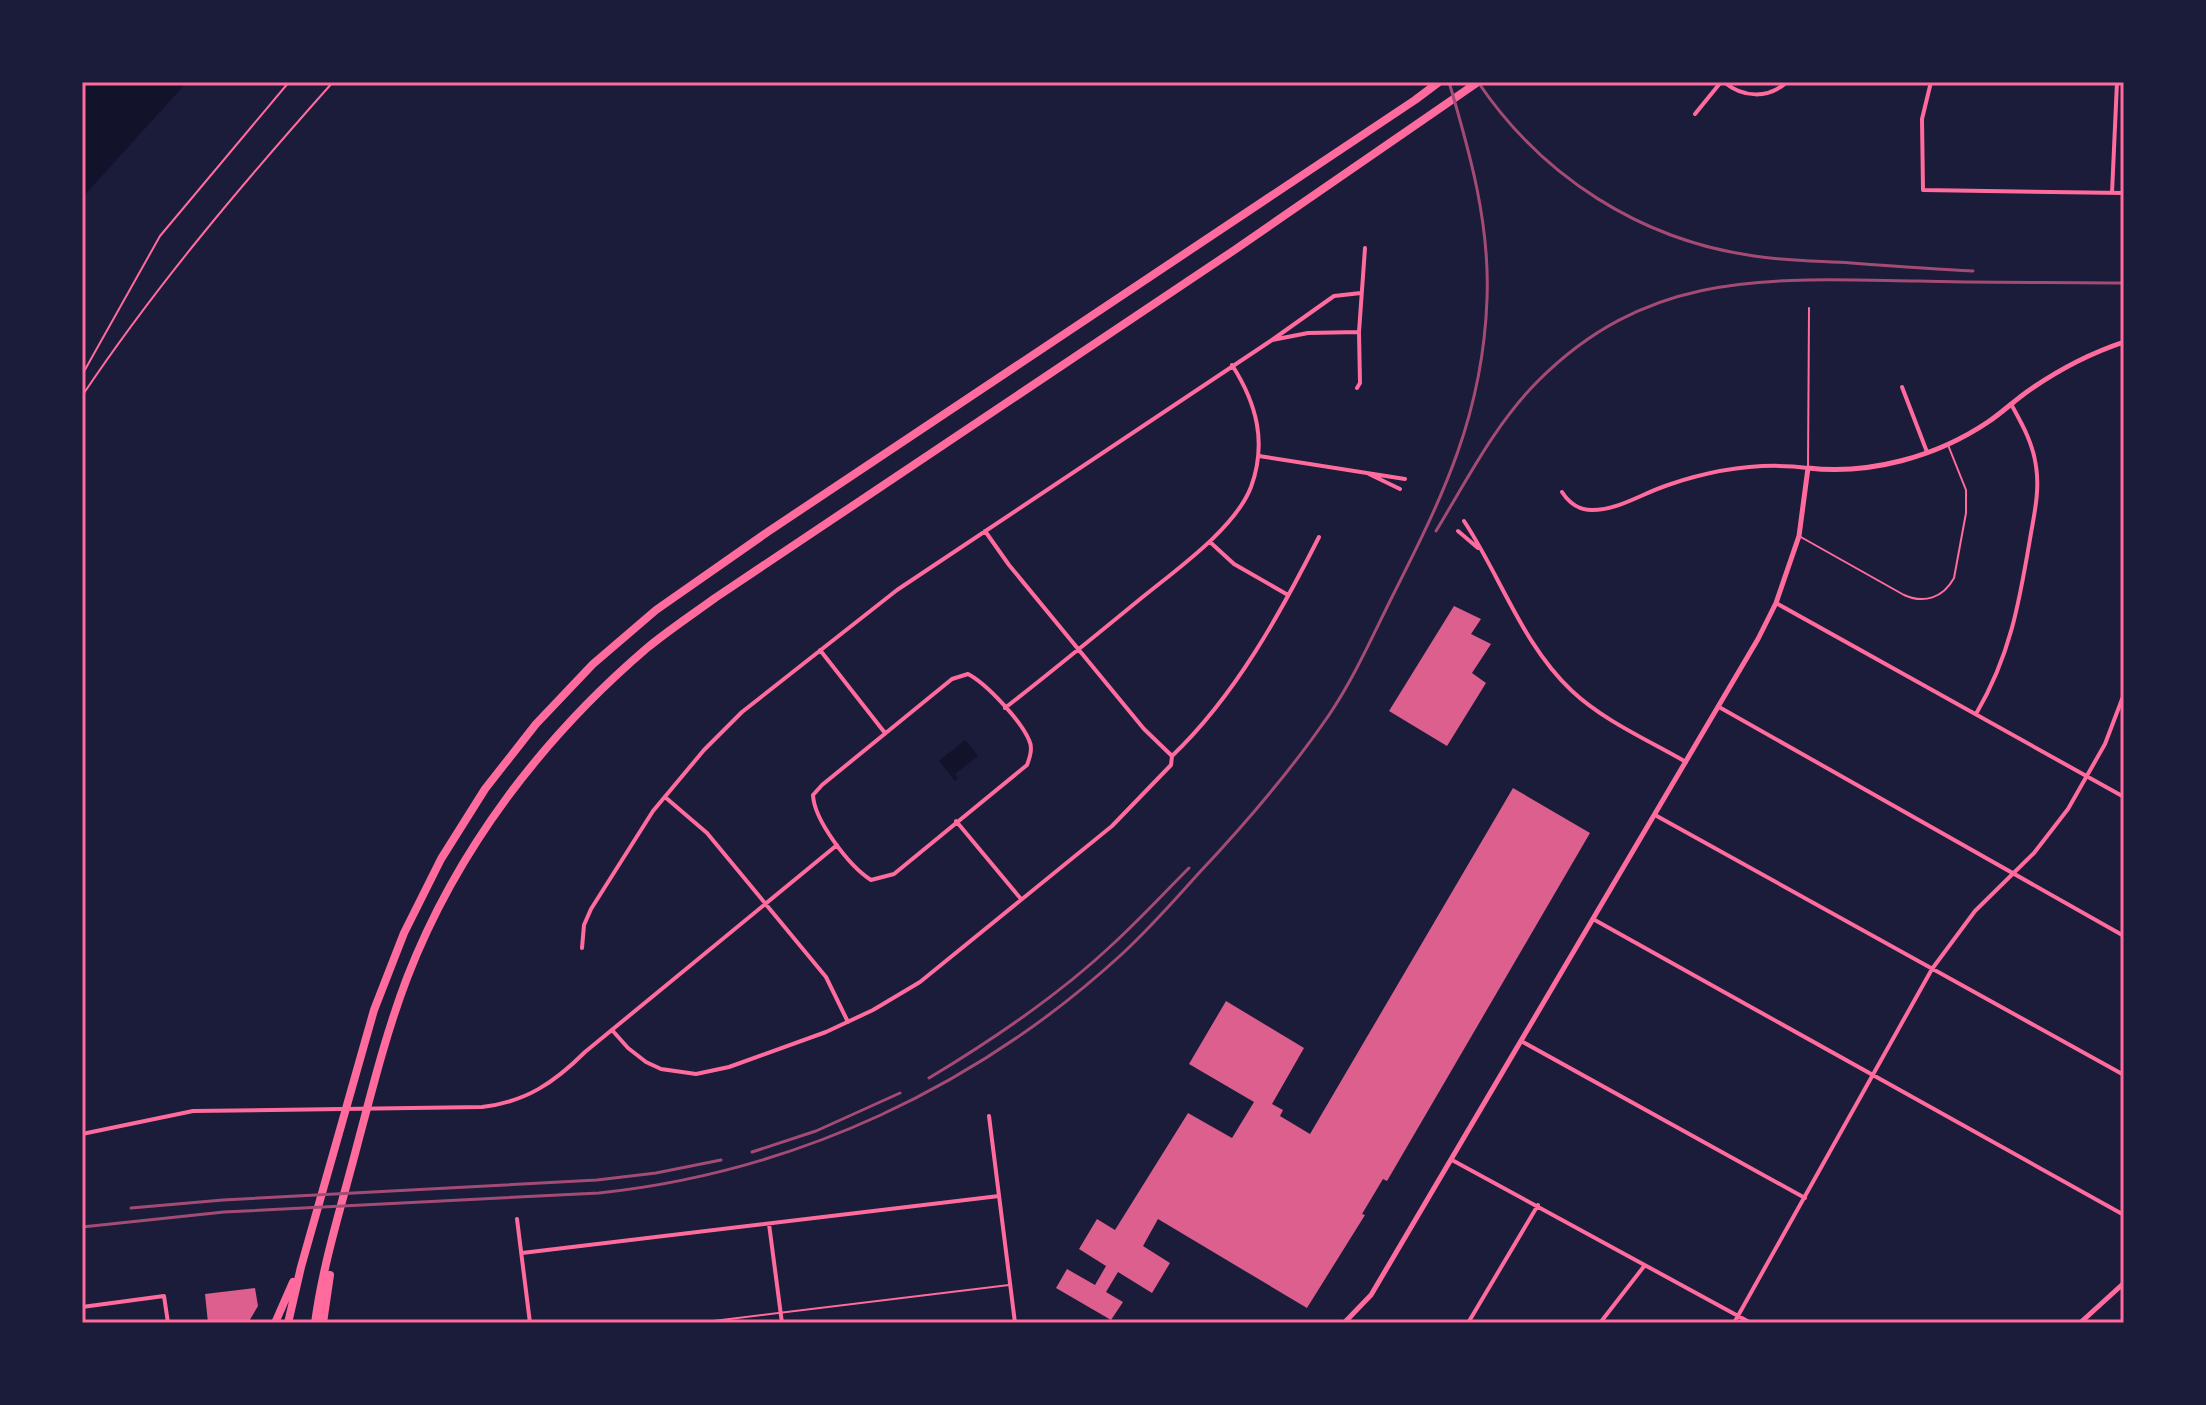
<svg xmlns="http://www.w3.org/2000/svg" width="2206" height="1405" viewBox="0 0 2206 1405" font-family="Raleway,sans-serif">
<rect width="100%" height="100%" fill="#1b1b3a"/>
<path fill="#12122b" d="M 82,82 L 187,82 L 82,198 Z
M 965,740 L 978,756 L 955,774 L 958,778 L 955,781 L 939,761 Z"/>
<path fill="#dd5f8e" d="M 1454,606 L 1481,619 L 1471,634 L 1491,644 L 1472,673 L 1486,683 L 1447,746 L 1389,711 Z
M 1513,788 L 1590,833 L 1387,1181 L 1383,1179 L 1362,1214 L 1365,1215 L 1307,1308 L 1158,1219 L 1143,1246 L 1170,1263 L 1152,1293 L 1118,1272 L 1106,1292 L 1123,1302 L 1111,1320 L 1056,1288 L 1067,1269 L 1095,1285 L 1106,1266 L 1079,1249 L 1097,1219 L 1115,1230 L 1188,1113 L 1232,1138 L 1254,1102 L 1189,1064 L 1226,1001 L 1304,1048 L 1272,1104 L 1283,1110 L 1280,1116 L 1310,1134 Z
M 255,1288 L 258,1306 L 248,1323 L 208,1323 L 205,1294 Z"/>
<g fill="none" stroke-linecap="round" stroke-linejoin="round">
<path stroke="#ff6b9d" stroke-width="2" d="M 82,375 L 160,236 L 289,82
M 82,396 C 157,284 244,182 333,82"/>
<path stroke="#ff6b9d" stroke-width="2" d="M 1808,466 L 1809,308
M 1799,536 L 1904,595 C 1924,604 1943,598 1954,578 L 1966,513 L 1966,490 L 1948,445
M 697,1323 L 1009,1285"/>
<path stroke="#ff6b9d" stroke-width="4" d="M 1724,82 C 1743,98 1768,99 1787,82
M 1931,82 L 1922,119 L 1923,190 L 2124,193
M 1695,114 L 1721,82
M 2112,193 L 2117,82
M 1359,332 L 1308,333 L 1272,340 L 1334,296 L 1361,293
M 1902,387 L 1927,452
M 1357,388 L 1360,383 L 1359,332 L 1365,248
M 1259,456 L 1405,479
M 1369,474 L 1400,489
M 1562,492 C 1569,503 1579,510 1592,510 C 1619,510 1643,493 1668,485 C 1712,470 1762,462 1808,468
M 1464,521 C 1501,577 1522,644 1572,691 C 1604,721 1648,740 1686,762
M 1458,531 L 1478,548
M 1210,542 L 1234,564 L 1288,595
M 1776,603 L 2124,797
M 820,650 L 885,733
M 968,674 C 987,684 1021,721 1029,740 C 1033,748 1030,757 1027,765 L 894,874 L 871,880 C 849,866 814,820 813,795 L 822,785 L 952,679 Z
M 1719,707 L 2124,936
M 1005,708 C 1050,673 1095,636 1139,600 C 1173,572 1235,529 1251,487 C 1267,443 1257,404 1232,365
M 1976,714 C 2010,656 2019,604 2030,539 C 2034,515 2040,491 2036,466 C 2033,443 2022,424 2011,404
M 1172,756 C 1235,696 1280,614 1319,537
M 665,797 L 707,833 L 826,977 L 848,1022
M 1655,815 L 2124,1075
M 956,821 L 1021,899
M 1593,919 L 2124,1215
M 582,948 L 584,925 L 591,909 L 653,811 L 704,750 L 742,712 L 897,590 L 1272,340
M 612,1030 L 628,1048 L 646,1062 L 661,1069 L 696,1074 L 729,1067 L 826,1032 L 873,1010 L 920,982 L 1112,826 L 1171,765 L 1172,756 L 1144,729 L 1009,565 L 985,531
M 1521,1041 L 1805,1198
M 989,1116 L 1015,1323
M 82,1134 L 193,1111 L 482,1107 C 526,1102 555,1082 585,1052 L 837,845
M 1452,1160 L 1751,1323
M 517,1219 L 530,1323
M 769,1224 L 782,1323
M 522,1253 L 999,1196
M 82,1307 L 164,1296 L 168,1323
M 1468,1323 L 1538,1205
M 1600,1323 L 1645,1265
M 1734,1323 L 1932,969 L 1975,911 L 2034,853 L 2068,809 L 2105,744 L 2124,694"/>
<path stroke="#ff6b9d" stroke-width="5" d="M 1344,1323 L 1371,1295 L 1758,639 L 1776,603 L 1799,536 L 1808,468 C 1869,475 1936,457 1988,422 C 2003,412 2016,399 2031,389 C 2060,369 2091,353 2124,342
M 2080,1323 L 2124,1283"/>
<path stroke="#ff6b9d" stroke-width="8" d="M 275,1323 L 293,1282
M 288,1323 L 301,1267 L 374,1010 L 404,933 L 441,859 L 485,789 L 536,724 L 593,664 L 656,610 L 769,531 L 1415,100 L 1439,82
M 315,1323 C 323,1263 342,1204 357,1146 C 372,1090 386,1033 407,978 C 457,849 543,737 647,648 C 669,630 693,614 715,598 L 1233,251 L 1478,82
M 323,1323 L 330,1275"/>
<path stroke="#a44b75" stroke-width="3" d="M 1478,82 C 1542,177 1641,240 1754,256 C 1786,261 1819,261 1851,263 C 1892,266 1933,269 1973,271
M 1436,531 C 1467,480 1495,424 1538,381 C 1651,268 1771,279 1918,281 C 1986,283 2055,282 2124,283
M 929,1078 C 994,1039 1058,996 1114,943 C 1140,919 1164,893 1189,868
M 752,1152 L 816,1131 L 900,1093
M 131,1208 L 223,1200 L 597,1180 L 656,1173 L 721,1160
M 82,1227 L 224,1212 L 599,1193 C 795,1172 977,1087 1122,954 C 1149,929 1174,901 1198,874 C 1245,824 1290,772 1329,715 C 1354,678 1372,637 1392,597 C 1443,496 1483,415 1487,299 C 1490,224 1470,153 1449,82"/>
</g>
<rect width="2206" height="1405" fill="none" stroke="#1b1b3a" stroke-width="168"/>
<rect x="84" y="84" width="2038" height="1237" fill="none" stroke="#ff6b9d" stroke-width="3"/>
</svg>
